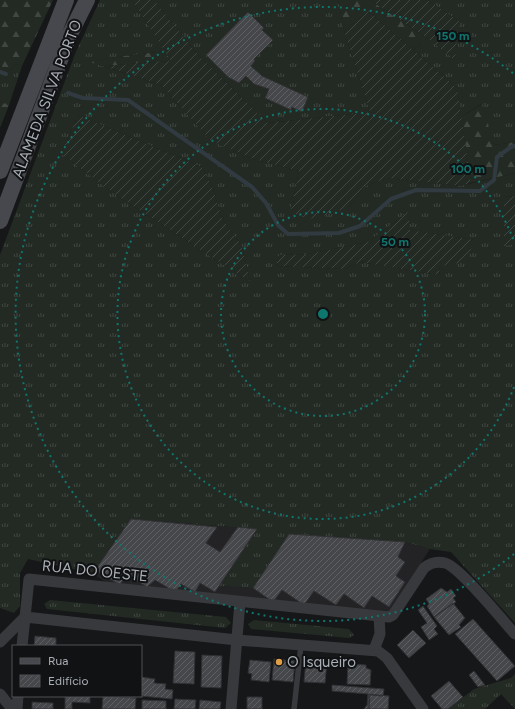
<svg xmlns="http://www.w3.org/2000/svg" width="515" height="709" viewBox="0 0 515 709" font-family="Figtree,sans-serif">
<defs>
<pattern id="grass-tufts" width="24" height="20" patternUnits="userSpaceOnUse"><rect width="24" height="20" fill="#232a23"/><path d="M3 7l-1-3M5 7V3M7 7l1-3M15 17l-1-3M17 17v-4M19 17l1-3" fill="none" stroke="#404641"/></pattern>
<pattern id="forest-firs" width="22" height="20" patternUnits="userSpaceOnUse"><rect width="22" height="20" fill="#232a23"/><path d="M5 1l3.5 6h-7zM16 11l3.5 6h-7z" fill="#404641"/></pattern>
<pattern id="garden-furrows" width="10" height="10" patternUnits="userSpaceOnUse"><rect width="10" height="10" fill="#232a23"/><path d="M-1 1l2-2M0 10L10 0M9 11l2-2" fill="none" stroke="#404641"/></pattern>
<pattern id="building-hatch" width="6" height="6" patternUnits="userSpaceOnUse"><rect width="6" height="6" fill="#46474b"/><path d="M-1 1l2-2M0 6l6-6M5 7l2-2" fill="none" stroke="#5e5f63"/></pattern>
</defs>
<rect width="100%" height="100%" fill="#161718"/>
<path fill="#232325" d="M 131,519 L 257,529 L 220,586 L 253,588 L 289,534 L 405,542 L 430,549 L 389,613 L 110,585 L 92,573 Z"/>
<path fill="url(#grass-tufts)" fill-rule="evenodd" d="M 100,0 L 132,0 L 165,51 L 87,61 L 161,85 L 211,141 L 253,159 L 299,171 L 291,209 L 349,207 L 363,187 L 387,178 L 460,186 L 515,173 L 515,196 L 504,197 L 504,245 L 515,244 L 515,623 L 451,552 L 430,549 L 405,542 L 289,534 L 253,588 L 219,586 L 257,529 L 132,519 L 92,573 L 28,559 L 20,573 L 20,606 L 14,613 L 0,608 L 0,255 L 75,54 ZM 78,115 L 202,167 L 213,189 L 222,218 L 242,246 L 250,282 L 116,195 L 61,154 ZM 408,212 L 409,230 L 475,240 L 440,266 L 439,275 L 360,262 L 344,269 L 276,266 L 279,255 L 308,254 L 368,242 Z
M 154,0 L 338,0 L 344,31 L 370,112 L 268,123 L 199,56 Z
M 427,0 L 515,0 L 515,142 L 494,145 L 481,104 L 461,117 L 457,88 L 413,50 L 427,38 L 455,59 L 459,21 Z
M 15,64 L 22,66 L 9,105 L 0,102 L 0,66 L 12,70 Z
M 50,600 L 226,617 L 231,623 L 225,628 L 47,609 L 44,604 Z
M 254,620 L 349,629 L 354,635 L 349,638 L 251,629 L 248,624 Z
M 515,674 L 515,709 L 501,694 L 485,709 L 448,709 L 474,689 L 511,678 Z"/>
<path fill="url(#forest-firs)" d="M 0,0 L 53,0 L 22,66 L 15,64 L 12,70 L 0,66 Z
M 338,0 L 370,0 L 427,38 L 413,50 L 368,11 L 344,31 Z
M 165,51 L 171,61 L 103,66 L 85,61 Z
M 0,102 L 9,105 L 0,128 Z
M 482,104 L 494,145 L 515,142 L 515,173 L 471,183 L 461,117 Z"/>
<path fill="url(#garden-furrows)" d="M 132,0 L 154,0 L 199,56 L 268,123 L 370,112 L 344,31 L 368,11 L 457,88 L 471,183 L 460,186 L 387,178 L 363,187 L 349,207 L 314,219 L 297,215 L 291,209 L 299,171 L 253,159 L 211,141 L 161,85 L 103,66 L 171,61 Z
M 370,0 L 427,0 L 459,21 L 455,60 L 427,38 Z
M 78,115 L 202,167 L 213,189 L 222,218 L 242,246 L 250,282 L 116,195 L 61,154 Z
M 515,196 L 515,244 L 504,246 L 504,197 Z
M 408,212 L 410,230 L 475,240 L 465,262 L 440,266 L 439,275 L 360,262 L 344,269 L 276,266 L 279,255 L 308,254 L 368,242 Z"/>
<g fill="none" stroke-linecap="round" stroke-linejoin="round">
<path stroke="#313a40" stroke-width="4" d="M 0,72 L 6,74
M 68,93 L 83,98 L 128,100 L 252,187 L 266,203 L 278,225 L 288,234 L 339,233 L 360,226 L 391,199 L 416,190 L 480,191 L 494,180 L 497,157 L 511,147 L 515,146"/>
</g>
<path fill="url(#building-hatch)" stroke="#313134" d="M 248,12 L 264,28 L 262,30 L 273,40 L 254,59 L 255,61 L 251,66 L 262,76 L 308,97 L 302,112 L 292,107 L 291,110 L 265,98 L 269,89 L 254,84 L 246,76 L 239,83 L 228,77 L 206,55 Z
M 131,519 L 217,527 L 206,543 L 220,552 L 238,527 L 257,529 L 215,592 L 200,583 L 195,592 L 181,584 L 175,592 L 155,580 L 147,587 L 126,574 L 120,585 L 95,570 Z
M 289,534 L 405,542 L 398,557 L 405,562 L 396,576 L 405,582 L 389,607 L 372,596 L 364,608 L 344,594 L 336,605 L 314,591 L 304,605 L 282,590 L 273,602 L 253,588 Z
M 441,588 L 447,592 L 451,589 L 456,596 L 453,598 L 456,602 L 434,617 L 427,606 L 429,604 L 426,599 Z
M 453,603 L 465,618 L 459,625 L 461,627 L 449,635 L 434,617 Z
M 423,606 L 437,626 L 434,629 L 438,634 L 429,640 L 421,627 L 427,623 L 418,610 Z
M 473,619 L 515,666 L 497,681 L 455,634 Z
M 413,630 L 426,643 L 409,658 L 397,645 Z
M 35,636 L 56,638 L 56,646 L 34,646 Z
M 175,651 L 195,652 L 194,684 L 173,683 Z
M 202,655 L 222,656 L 221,688 L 201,687 Z
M 274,659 L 295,661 L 293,682 L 272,680 Z
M 250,660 L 271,662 L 269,682 L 251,680 L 252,674 L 248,673 Z
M 306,660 L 327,662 L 325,683 L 304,682 Z
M 348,664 L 366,665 L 366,668 L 371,670 L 370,685 L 347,684 Z
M 474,671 L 485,685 L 478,687 L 469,675 Z
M 141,677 L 155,679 L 154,683 L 166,684 L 165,689 L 173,690 L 172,699 L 141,696 Z
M 449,681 L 463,697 L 448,709 L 442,709 L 431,696 Z
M 332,685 L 384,689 L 383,696 L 370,695 L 369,709 L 364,709 L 367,705 L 368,694 L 332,691 Z
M 368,694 L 389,696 L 388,709 L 368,709 Z
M 65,696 L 90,696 L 90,703 L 72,702 L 72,709 L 65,709 Z
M 103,696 L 136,698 L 135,709 L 102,709 Z
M 247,697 L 262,697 L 262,709 L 247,709 Z
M 175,699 L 196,700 L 195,709 L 174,709 Z
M 142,700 L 166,701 L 166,709 L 142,709 Z
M 200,700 L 221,702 L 220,709 L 199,709 Z
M 32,702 L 53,703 L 53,709 L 32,709 Z"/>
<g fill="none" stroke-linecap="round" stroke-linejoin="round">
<path stroke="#38393d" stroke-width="5.5" d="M 294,709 L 301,645"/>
<path stroke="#38393d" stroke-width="11" d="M 25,617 L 237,640 L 378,651 L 387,658 L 423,709
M 0,642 L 25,617
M 22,646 L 29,579 L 389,617 L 393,615 L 424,568 C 430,563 437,561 445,563 C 460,567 502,620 515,634
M 374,650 L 380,634 L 379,616
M 0,694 L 12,709
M 17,709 L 18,696
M 231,709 L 240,602"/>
<path stroke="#46484d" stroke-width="16" d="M 0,171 L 66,0
M 0,221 L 69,36 L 87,0"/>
</g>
<g fill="none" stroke="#0f766e" stroke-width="2" stroke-dasharray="2 4">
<circle cx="323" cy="314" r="102"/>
<path d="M514 387A205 205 0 1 1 514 241"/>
<path d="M514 554A307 307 0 1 1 514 74"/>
</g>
<circle fill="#e09e46" stroke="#111213" stroke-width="1.5" cx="279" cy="662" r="4"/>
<g text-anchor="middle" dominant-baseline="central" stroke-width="4" stroke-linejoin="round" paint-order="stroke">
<g font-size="15" fill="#aaafb7" stroke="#111213">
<text transform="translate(47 99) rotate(-69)">ALAMEDA SILVA PORTO</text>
<text transform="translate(95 571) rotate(6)">RUA DO OESTE</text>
</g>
<g font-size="15" fill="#aaafb7" stroke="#111213" text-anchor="start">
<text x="287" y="662">O Isqueiro</text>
</g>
</g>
<circle cx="323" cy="314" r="6" fill="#0f766e" stroke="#111213" stroke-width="2"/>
<g font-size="12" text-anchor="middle" font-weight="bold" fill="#0f766e" stroke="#111213" stroke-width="4" stroke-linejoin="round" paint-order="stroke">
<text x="453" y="40">150 m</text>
<text x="468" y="173">100 m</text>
<text x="395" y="246">50 m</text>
</g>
<rect x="12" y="645" width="130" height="52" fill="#111213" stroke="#4e5155"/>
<rect x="20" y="658" width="20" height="6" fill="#46484d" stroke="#4e5155"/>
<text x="48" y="665" font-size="12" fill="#aaafb7">Rua</text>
<rect x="20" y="675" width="20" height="12" fill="url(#building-hatch)" stroke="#4e5155"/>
<text x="48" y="685" font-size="12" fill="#aaafb7">Edifício</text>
</svg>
